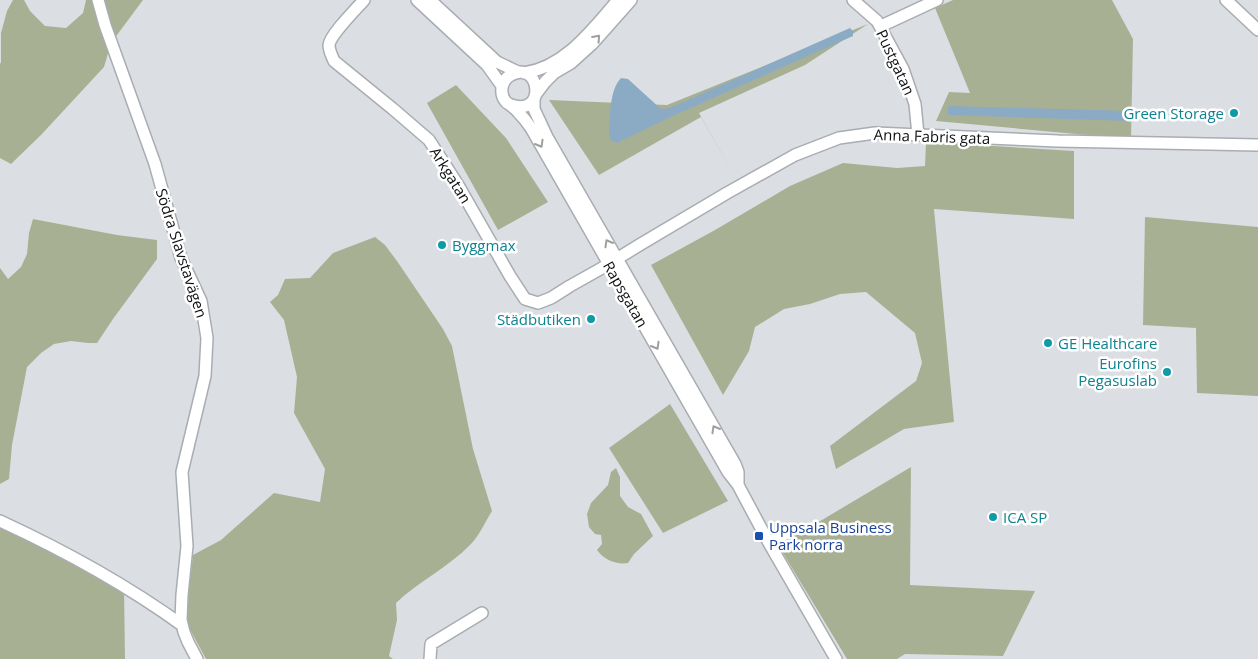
<svg xmlns="http://www.w3.org/2000/svg" width="1258" height="659" viewBox="0 0 1258 659" font-family="'Open Sans',sans-serif">
<rect width="100%" height="100%" fill="#dbdfe4"/>
<path fill="#a8b094" d="M 13,0 L 24,0 L 30,11 L 45,26 L 66,28 L 83,13 L 86,0 L 143,0 L 111,43 L 104,67 L 41,135 L 11,164 L 0,158 L 0,64 L 1,62 L 1,33 L 7,11 Z
M 953,0 L 1112,0 L 1133,39 L 1131,139 L 936,121 L 949,92 L 970,93 L 935,8 Z
M 868,24 L 805,65 L 699,113 L 738,182 L 701,117 L 599,175 L 549,100 L 667,105 Z
M 456,85 L 506,138 L 548,202 L 498,230 L 427,103 Z
M 926,142 L 1074,151 L 1074,219 L 934,209 L 954,422 L 904,429 L 836,469 L 830,446 L 916,381 L 922,363 L 915,333 L 866,292 L 840,294 L 810,304 L 784,309 L 755,327 L 749,351 L 723,395 L 651,265 L 715,230 L 790,186 L 843,163 L 897,168 L 925,166 Z
M 1145,217 L 1258,227 L 1258,396 L 1197,393 L 1196,328 L 1143,325 Z
M 33,219 L 117,235 L 157,240 L 157,259 L 113,319 L 97,343 L 88,343 L 71,341 L 54,344 L 41,353 L 27,367 L 12,445 L 9,479 L 0,484 L 0,268 L 8,279 L 21,267 L 27,254 L 29,233 Z
M 375,237 L 385,245 L 397,261 L 443,329 L 452,346 L 473,449 L 492,511 C 485,522 479,536 471,544 C 449,567 419,581 396,603 L 397,620 L 389,656 L 393,659 L 206,659 L 187,624 L 188,597 L 193,555 L 221,540 L 274,493 L 320,502 L 325,469 L 294,413 L 297,377 L 284,320 L 270,302 L 278,295 L 285,279 L 310,278 L 333,253 Z
M 670,404 L 728,501 L 663,533 L 609,448 Z
M 911,467 L 910,585 L 1035,591 L 1003,656 L 905,654 L 897,659 L 847,659 L 783,553 L 785,542 Z
M 616,468 L 620,477 L 620,496 L 628,507 L 641,514 L 653,536 L 634,554 L 628,563 C 617,565 604,560 597,550 L 602,544 L 601,535 L 595,534 L 589,527 L 587,514 L 591,503 L 608,485 L 611,472 Z
M 0,521 L 124,586 L 125,659 L 0,659 Z"/>
<path fill="#8baac4" d="M 850,28 L 853,31 L 853,36 L 668,118 L 617,143 L 612,141 L 609,136 C 610,119 609,90 621,78 L 628,79 L 661,109 L 670,108 Z
M 948,106 L 1130,111 L 1129,121 L 948,115 Z"/>
<g fill="none" stroke-linecap="round" stroke-linejoin="round">
<g stroke="#a9acb1" stroke-width="14">
<path id="minor" d="M 98,0 L 105,25 L 155,164 L 181,258 L 201,301 L 207,338 L 205,376 L 182,472 L 187,546 L 182,595 L 181,620 L 184,632 L 188,642 L 197,659
M 364,0 C 356,9 330,35 329,45 C 329,51 332,56 334,61 L 393,109 L 429,140 L 458,185 L 510,276 L 525,299 L 538,303 L 551,298 L 570,286 L 602,268 L 641,244 L 727,193 L 795,155 L 839,138 L 875,133 L 1058,141 L 1258,145
M 417,0 L 487,65 L 502,86
M 430,0 L 497,62 L 518,72
M 853,0 L 877,21 L 903,69 L 915,104 L 918,135
M 1226,0 L 1258,30
M 881,26 L 937,0
M 524,73 C 565,67 592,30 618,0
M 536,94 L 545,82 L 554,73 L 571,63 L 592,44 L 631,0
M 534,99 L 534,109 L 547,137 L 735,464 L 738,472 L 738,485
M 511,105 C 548,117 540,59 511,75 C 501,80 499,94 506,102 C 510,105 515,108 518,112 C 523,117 527,122 531,128 L 728,472 L 738,485 L 769,543 L 836,659
M 0,521 C 63,550 125,584 182,625
M 769,543 L 792,530
M 430,659 L 431,644 L 482,613"/>
</g>
<use href="#minor" stroke="#fff" stroke-width="11"/>
</g>
<defs><path id="oneway-chevron" d="M-2-3.5L2.5 0L-2 3.5" fill="none" stroke-width="1.6" stroke-linecap="round" stroke-linejoin="round" transform="scale(1.25)"/></defs>
<g stroke="#9f9fa0">
<use href="#oneway-chevron" transform="translate(597 38) rotate(-48)"/>
<use href="#oneway-chevron" transform="translate(540 144) rotate(60)"/>
<use href="#oneway-chevron" transform="translate(608 243) rotate(-120)"/>
<use href="#oneway-chevron" transform="translate(656 346) rotate(60)"/>
<use href="#oneway-chevron" transform="translate(715 429) rotate(-120)"/>
</g>
<g fill="#0f9aa8" stroke="#fff" stroke-width="2">
<circle cx="1234" cy="113" r="5"/>
<circle cx="442" cy="245" r="5"/>
<circle cx="591" cy="319" r="5"/>
<circle cx="1048" cy="343" r="5"/>
<circle cx="1167" cy="372" r="5"/>
<circle cx="993" cy="517" r="5"/>
</g>
<rect fill="#1a4fb4" stroke="#fff" stroke-width="2" x="754" y="531" width="10" height="10" rx="2.5"/>
<g text-anchor="middle" dominant-baseline="central" stroke-width="5" stroke-linejoin="round" paint-order="stroke">
<g font-size="15" fill="#0f1011" stroke="#fff">
<text transform="translate(896 62) rotate(65)">Pustgatan</text>
<text transform="translate(932 136) rotate(2)">Anna Fabris gata</text>
<text transform="translate(451 175) rotate(58)">Arkgatan</text>
<text transform="translate(182 253) rotate(72)">Södra Slavstavägen</text>
<text transform="translate(626 294) rotate(60)">Rapsgatan</text>
</g>
<g font-size="15" fill="#0d838f" stroke="#fff" text-anchor="end">
<text x="1224" y="113">Green Storage</text>
<text x="452" y="245" text-anchor="start">Byggmax</text>
<text x="581" y="319">Städbutiken</text>
<text x="1058" y="343" text-anchor="start">GE Healthcare</text>
<text x="1157" y="363">Eurofins<tspan x="1157" dy="17">Pegasuslab</tspan></text>
<text x="1003" y="517" text-anchor="start">ICA SP</text>
</g>
<g font-size="15" fill="#164399" stroke="#fff" text-anchor="start">
<text x="769" y="527">Uppsala Business<tspan x="769" dy="17">Park norra</tspan></text>
</g>
</g>
</svg>
